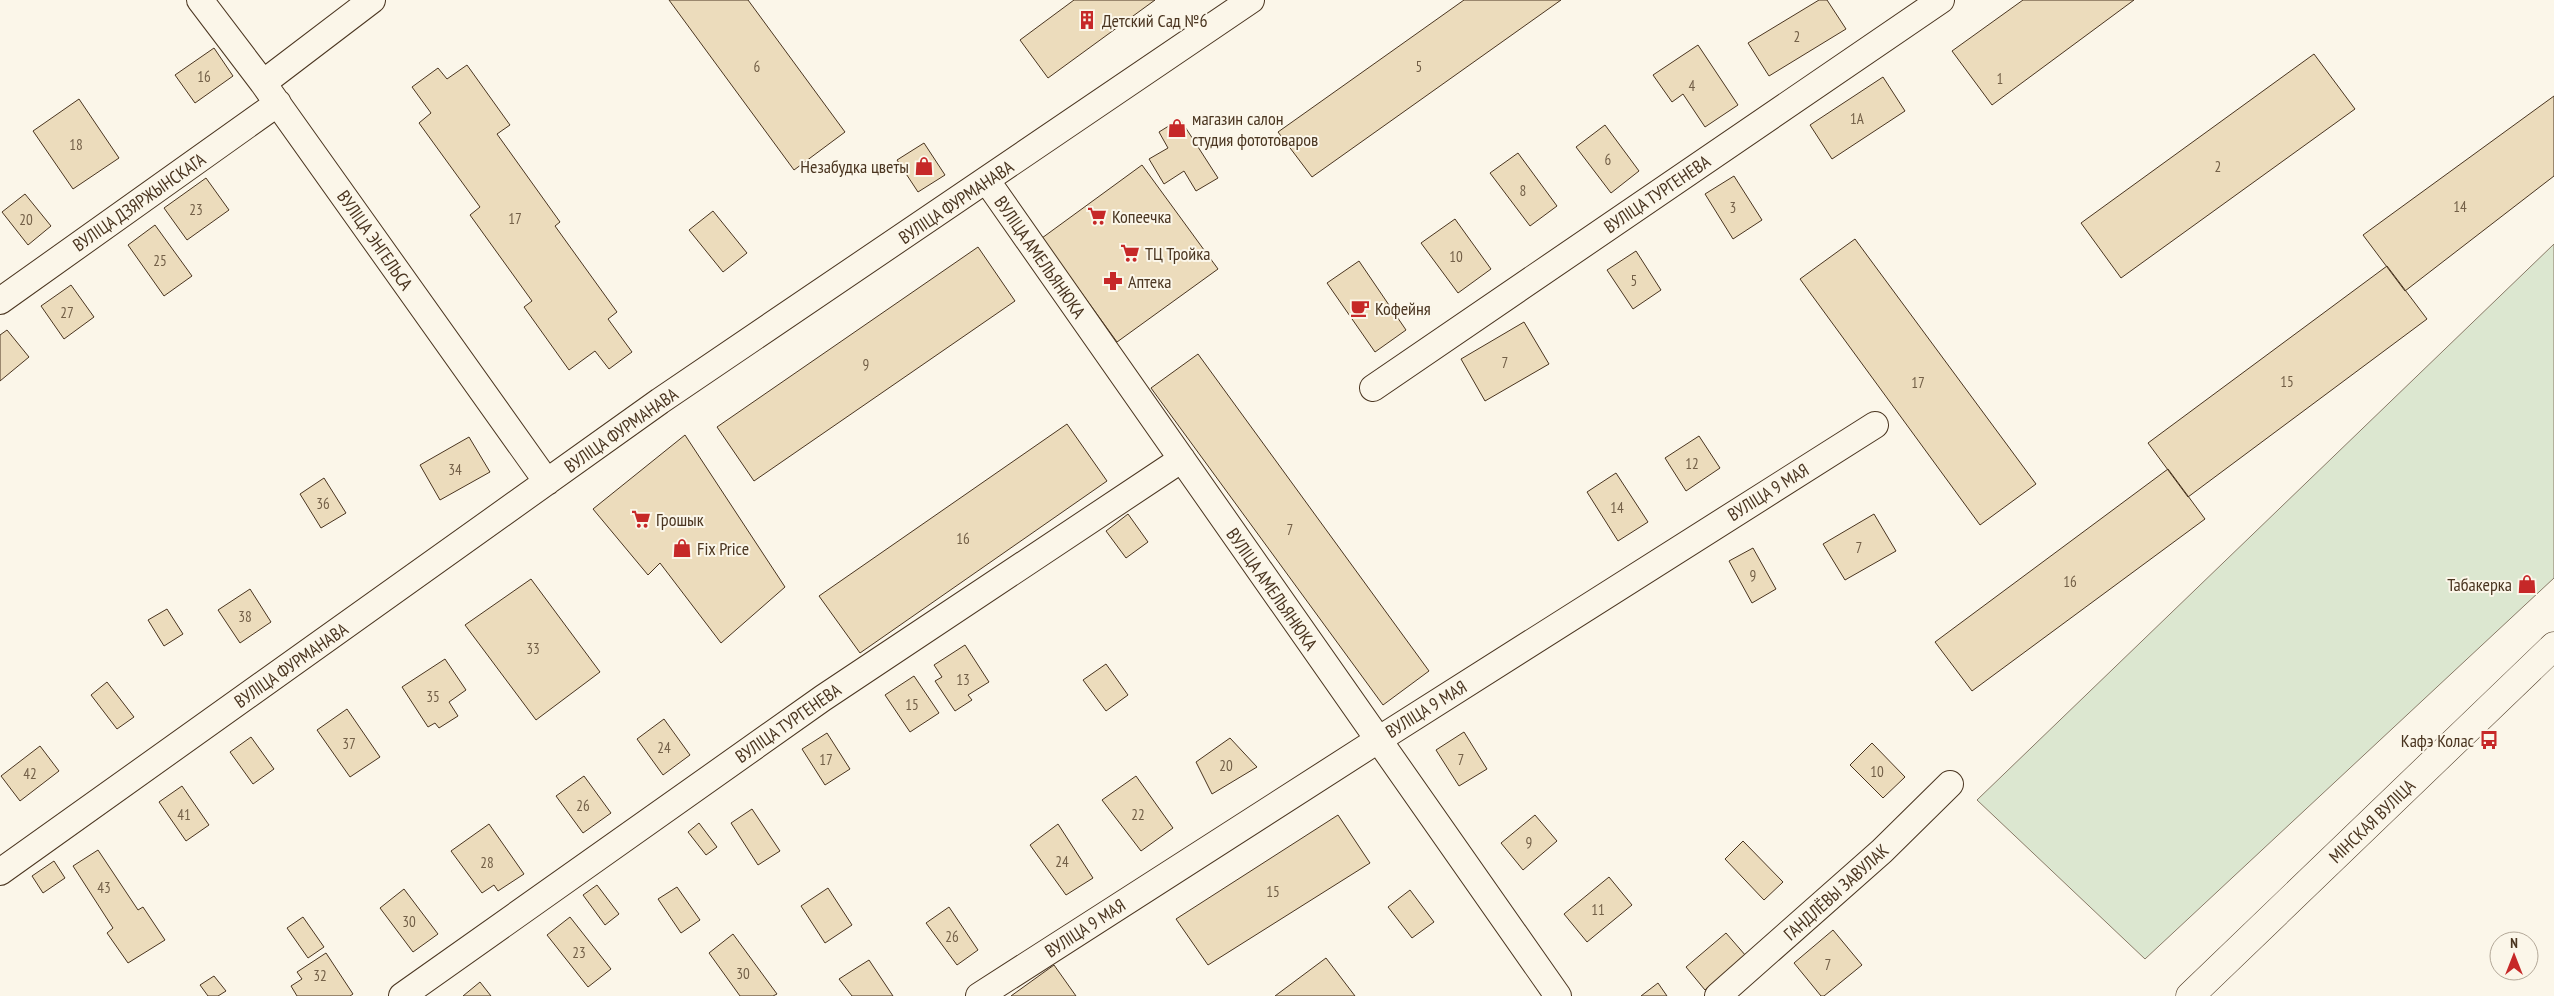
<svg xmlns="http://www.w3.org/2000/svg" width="2554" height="996" viewBox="0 0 2554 996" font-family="'PT Sans Narrow',sans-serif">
<rect width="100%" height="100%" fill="#fbf6e9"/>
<path fill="#dce7d0" stroke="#887966" d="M 2554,244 L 2554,578 L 2145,959 L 1977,800 Z"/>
<path fill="#ecdcbc" stroke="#4a3520" d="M 669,0 L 748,0 L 845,132 L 794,170 Z
M 1074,0 L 1155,0 L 1048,78 L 1020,40 Z
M 1464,0 L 1561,0 L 1312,177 L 1278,132 Z
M 1819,0 L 1827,0 L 1846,29 L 1769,76 L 1748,43 Z
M 2023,0 L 2134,0 L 1992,105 L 1952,51 Z
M 1698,45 L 1738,105 L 1705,127 L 1683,94 L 1672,102 L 1653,75 Z
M 214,48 L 233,76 L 195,103 L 175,75 Z
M 2314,54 L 2355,109 L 2121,278 L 2081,223 Z
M 467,65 L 510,125 L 497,134 L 560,222 L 555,226 L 617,312 L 608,319 L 632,352 L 609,369 L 595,351 L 569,370 L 524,307 L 532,301 L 470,215 L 480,207 L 419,123 L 431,113 L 412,87 L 438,68 L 447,79 Z
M 1883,77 L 1905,111 L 1832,159 L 1810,125 Z
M 2554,96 L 2554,176 L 2405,291 L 2363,235 Z
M 79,99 L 119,158 L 73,189 L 33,131 Z
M 1180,119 L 1218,178 L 1196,191 L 1184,171 L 1164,184 L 1149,159 L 1168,148 L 1159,132 Z
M 1605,125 L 1639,171 L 1611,193 L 1576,147 Z
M 924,143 L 945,175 L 918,192 L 897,160 Z
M 1518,153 L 1557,206 L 1530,226 L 1490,173 Z
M 1142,165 L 1218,269 L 1117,342 L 1042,238 Z
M 1734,176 L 1762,220 L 1733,239 L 1705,194 Z
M 206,178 L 229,210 L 187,240 L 164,208 Z
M 25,194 L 51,226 L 28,245 L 2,212 Z
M 713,211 L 747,253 L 723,272 L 689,230 Z
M 1455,219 L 1491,269 L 1458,293 L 1421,243 Z
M 155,225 L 192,276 L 164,296 L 128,245 Z
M 1855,239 L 2036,484 L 1980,525 L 1800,279 Z
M 978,247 L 1015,301 L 754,481 L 717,427 Z
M 1636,251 L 1661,290 L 1633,309 L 1607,270 Z
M 1359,261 L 1406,330 L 1375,352 L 1327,283 Z
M 2387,266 L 2427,319 L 2188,497 L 2148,443 Z
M 71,285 L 94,317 L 64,339 L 41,306 Z
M 1524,322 L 1549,364 L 1485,401 L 1461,359 Z
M 7,330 L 29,357 L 0,381 L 0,335 Z
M 1198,354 L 1429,671 L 1383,705 L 1151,388 Z
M 1067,424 L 1107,481 L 860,653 L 819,596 Z
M 685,435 L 785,587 L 721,643 L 660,563 L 648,575 L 593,509 Z
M 1699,436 L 1720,468 L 1686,491 L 1665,458 Z
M 469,437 L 490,472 L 440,500 L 420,465 Z
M 2168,469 L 2205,519 L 1972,691 L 1935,642 Z
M 1616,473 L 1648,522 L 1618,541 L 1587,492 Z
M 324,478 L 346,513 L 321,528 L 300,494 Z
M 1128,514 L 1148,542 L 1126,558 L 1106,531 Z
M 1874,514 L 1896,551 L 1845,580 L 1823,544 Z
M 1753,548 L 1776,589 L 1752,603 L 1729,561 Z
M 531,579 L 600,672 L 536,720 L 465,625 Z
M 250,589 L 271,622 L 240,643 L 218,610 Z
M 167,609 L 183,634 L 164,646 L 148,620 Z
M 965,645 L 989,682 L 968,695 L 972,700 L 955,711 L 935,681 L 942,677 L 934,665 Z
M 445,659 L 466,690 L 449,702 L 458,716 L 439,728 L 435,723 L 428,727 L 402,687 Z
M 1106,664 L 1128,695 L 1106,711 L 1083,680 Z
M 914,676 L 939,713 L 910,732 L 885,695 Z
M 107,682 L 134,717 L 117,729 L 91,695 Z
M 347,709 L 380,757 L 350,777 L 317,730 Z
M 664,719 L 690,755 L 663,775 L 637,739 Z
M 1464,732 L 1487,769 L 1459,786 L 1436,750 Z
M 827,733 L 850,769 L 825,785 L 802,749 Z
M 251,737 L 274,769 L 253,784 L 230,752 Z
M 1230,738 L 1257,767 L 1212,794 L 1196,762 Z
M 1872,743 L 1905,777 L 1883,798 L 1850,765 Z
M 40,746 L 59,771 L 20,801 L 1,776 Z
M 584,776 L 611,813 L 583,833 L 556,796 Z
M 1136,776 L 1173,828 L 1141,851 L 1102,800 Z
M 182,786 L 209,825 L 186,841 L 159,802 Z
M 752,809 L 780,851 L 758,865 L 731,823 Z
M 1338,815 L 1370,863 L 1208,965 L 1176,919 Z
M 1535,815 L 1557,841 L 1523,870 L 1501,843 Z
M 699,823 L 717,847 L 706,855 L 688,832 Z
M 489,824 L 524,874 L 498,891 L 494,885 L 482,893 L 451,851 Z
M 1058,824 L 1093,878 L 1066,895 L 1030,845 Z
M 1743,841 L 1783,882 L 1764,900 L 1725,859 Z
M 98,850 L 138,910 L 143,907 L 165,940 L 128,963 L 107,933 L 113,928 L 73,866 Z
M 54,861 L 65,878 L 43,893 L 32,876 Z
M 1609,877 L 1632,905 L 1587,942 L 1564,914 Z
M 597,885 L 619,914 L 605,925 L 583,895 Z
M 677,887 L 700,920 L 681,933 L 658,899 Z
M 828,888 L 852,925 L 825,943 L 801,906 Z
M 404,889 L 438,934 L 413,952 L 380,908 Z
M 1410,890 L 1434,922 L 1412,938 L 1388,907 Z
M 949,907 L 978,950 L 957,965 L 926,923 Z
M 303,917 L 324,947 L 308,958 L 287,928 Z
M 570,917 L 611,969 L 588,987 L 547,935 Z
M 1833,930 L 1862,965 L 1824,996 L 1821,996 L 1794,963 Z
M 1726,933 L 1746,956 L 1705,990 L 1686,967 Z
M 733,934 L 777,994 L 773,996 L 740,996 L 709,953 Z
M 326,953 L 353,994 L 350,996 L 297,996 L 291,986 L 302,979 L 297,972 Z
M 1326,958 L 1355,996 L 1275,996 Z
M 869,960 L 893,996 L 852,996 L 839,979 Z
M 1054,965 L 1076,996 L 1011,996 Z
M 214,976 L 226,991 L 218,996 L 208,996 L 200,985 Z
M 480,982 L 491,996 L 463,996 Z
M 1658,983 L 1667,996 L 1641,996 Z"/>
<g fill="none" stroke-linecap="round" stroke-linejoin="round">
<g stroke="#4a3520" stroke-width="28">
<path id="street" d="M 200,0 L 263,83 L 547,482
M 263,83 L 372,0
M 987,181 L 1558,996
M 0,301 L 278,103
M 1373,388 L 1941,0
M 0,872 L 660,401 L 1251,0
M 402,996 L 823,698 L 1182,459
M 979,996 L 1378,740 L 1875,425
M 1718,996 L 1882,851 L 1950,784"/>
</g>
<g stroke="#4a3520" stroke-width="29">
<path id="primary" d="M 2190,996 L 2554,646"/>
</g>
<use href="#street" stroke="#fbf6e9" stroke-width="26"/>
<use href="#primary" stroke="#fbf6e9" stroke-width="28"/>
</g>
<defs>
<g id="building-bare" transform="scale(1.5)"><path d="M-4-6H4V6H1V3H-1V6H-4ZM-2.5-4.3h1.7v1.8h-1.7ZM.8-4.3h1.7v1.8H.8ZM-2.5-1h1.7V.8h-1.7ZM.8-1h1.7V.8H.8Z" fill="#c62828" stroke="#fbf6e9" stroke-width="2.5" paint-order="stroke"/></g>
<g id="shop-bare" transform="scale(1.5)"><path d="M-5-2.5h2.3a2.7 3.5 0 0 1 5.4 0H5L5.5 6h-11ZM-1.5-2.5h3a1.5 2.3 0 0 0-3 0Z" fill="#c62828" stroke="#fbf6e9" stroke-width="2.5" paint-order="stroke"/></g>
<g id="supermarket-bare" transform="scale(1.5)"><path d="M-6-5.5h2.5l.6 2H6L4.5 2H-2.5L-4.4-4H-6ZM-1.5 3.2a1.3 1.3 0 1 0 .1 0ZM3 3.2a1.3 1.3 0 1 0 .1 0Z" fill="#c62828" stroke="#fbf6e9" stroke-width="2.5" paint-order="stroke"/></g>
<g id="pharmacy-bare" transform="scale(1.5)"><path d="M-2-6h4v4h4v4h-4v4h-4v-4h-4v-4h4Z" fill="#c62828" stroke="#fbf6e9" stroke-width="2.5" paint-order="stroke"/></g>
<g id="cafe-bare" transform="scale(1.5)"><path d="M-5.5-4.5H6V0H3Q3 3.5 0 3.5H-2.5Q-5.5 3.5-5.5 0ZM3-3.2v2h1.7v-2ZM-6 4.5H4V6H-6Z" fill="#c62828" stroke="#fbf6e9" stroke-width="2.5" paint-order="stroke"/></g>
<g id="bus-bare" transform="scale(1.5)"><path d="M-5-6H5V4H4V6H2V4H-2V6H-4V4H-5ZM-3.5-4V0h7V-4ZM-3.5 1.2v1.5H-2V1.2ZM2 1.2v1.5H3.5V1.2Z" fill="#c62828" stroke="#fbf6e9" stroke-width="2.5" paint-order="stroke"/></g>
</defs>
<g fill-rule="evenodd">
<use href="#building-bare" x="1087" y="20"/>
<use href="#shop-bare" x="1177" y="128"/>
<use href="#shop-bare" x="924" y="166"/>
<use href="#supermarket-bare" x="1097" y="216"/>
<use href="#supermarket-bare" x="1130" y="253"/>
<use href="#pharmacy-bare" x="1113" y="281"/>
<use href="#cafe-bare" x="1360" y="308"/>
<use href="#supermarket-bare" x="641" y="519"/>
<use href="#shop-bare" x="682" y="548"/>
<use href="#shop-bare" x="2527" y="584"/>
<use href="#bus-bare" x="2489" y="740"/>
</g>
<g text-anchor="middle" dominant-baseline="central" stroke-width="4" stroke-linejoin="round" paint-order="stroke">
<g font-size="15" fill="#725f47">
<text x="1797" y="36">2</text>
<text x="757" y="66">6</text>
<text x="1419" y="66">5</text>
<text x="204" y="76">16</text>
<text x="2000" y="78">1</text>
<text x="1692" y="85">4</text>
<text x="1857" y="118">1А</text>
<text x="76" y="144">18</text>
<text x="1608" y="159">6</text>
<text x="2218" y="166">2</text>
<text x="1523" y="190">8</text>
<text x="2460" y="206">14</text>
<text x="1733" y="207">3</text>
<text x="196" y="209">23</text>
<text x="515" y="218">17</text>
<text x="26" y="219">20</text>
<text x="1456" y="256">10</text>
<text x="160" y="260">25</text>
<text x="1634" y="280">5</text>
<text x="67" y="312">27</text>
<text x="1505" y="362">7</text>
<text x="866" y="364">9</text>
<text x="2287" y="381">15</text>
<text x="1918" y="382">17</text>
<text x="1692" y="463">12</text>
<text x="455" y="469">34</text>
<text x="323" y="503">36</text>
<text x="1617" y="507">14</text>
<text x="1290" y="529">7</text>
<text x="963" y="538">16</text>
<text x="1859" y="547">7</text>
<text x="1753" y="575">9</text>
<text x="2070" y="581">16</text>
<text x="245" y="616">38</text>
<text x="533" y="648">33</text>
<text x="963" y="679">13</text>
<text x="433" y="696">35</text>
<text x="912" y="704">15</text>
<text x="349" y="743">37</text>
<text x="664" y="747">24</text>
<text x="826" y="759">17</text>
<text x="1461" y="759">7</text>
<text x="1226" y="765">20</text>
<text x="1877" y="771">10</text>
<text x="30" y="773">42</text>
<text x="583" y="805">26</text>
<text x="184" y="814">41</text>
<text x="1138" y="814">22</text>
<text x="1529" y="842">9</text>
<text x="1062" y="861">24</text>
<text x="487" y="862">28</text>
<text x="104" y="887">43</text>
<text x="1273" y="891">15</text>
<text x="1598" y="909">11</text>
<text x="409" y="921">30</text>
<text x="952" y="936">26</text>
<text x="579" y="952">23</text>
<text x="1828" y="964">7</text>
<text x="743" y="973">30</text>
<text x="320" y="975">32</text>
</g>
<g font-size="18" fill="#4a3520" stroke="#fbf6e9" text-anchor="start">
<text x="1102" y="20">Детский Сад №6</text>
<text x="1192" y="118">магазин салон<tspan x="1192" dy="21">студия фототоваров</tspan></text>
<text x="909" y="166" text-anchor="end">Незабудка цветы</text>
<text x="1112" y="216">Копеечка</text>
<text x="1145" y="253">ТЦ Тройка</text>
<text x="1128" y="281">Аптека</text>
<text x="1375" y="308">Кофейня</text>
<text x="656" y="519">Грошык</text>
<text x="697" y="548">Fix Price</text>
<text x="2512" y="584" text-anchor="end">Табакерка</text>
<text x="2474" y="740" text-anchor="end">Кафэ Колас</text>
</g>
<g font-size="18" fill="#4a3520" stroke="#fbf6e9">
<text transform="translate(1657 194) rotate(-34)">ВУЛІЦА ТУРГЕНЕВА</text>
<text transform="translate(139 202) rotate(-35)">ВУЛІЦА ДЗЯРЖЫНСКАГА</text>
<text transform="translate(956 202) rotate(-34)">ВУЛІЦА ФУРМАНАВА</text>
<text transform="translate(375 240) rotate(55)">ВУЛІЦА ЭНГЕЛЬСА</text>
<text transform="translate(1040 257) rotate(55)">ВУЛІЦА АМЕЛЬЯНЮКА</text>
<text transform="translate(621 430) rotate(-35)">ВУЛІЦА ФУРМАНАВА</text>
<text transform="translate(1768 492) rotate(-32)">ВУЛІЦА 9 МАЯ</text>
<text transform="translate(1272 589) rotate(55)">ВУЛІЦА АМЕЛЬЯНЮКА</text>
<text transform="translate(291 665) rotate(-35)">ВУЛІЦА ФУРМАНАВА</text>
<text transform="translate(1426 709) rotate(-32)">ВУЛІЦА 9 МАЯ</text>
<text transform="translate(788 723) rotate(-35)">ВУЛІЦА ТУРГЕНЕВА</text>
<text transform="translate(2372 821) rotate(-44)">МІНСКАЯ ВУЛІЦА</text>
<text transform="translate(1836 892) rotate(-42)">ГАНДЛЁВЫ ЗАВУЛАК</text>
<text transform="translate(1085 928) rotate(-33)">ВУЛІЦА 9 МАЯ</text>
</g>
</g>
<g transform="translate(2514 956)"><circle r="24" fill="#fbf6e9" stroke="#b4a999"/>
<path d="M0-4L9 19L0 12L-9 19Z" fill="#c62828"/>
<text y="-8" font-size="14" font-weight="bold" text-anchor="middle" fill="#4a3520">N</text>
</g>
</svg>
